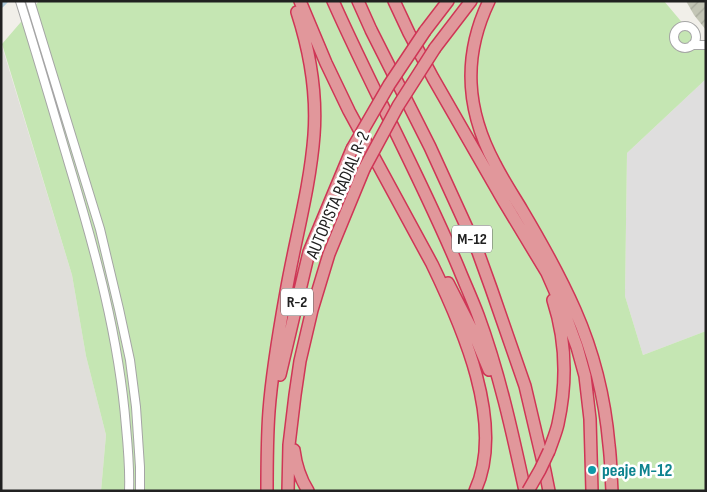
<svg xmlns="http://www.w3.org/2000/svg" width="707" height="492" viewBox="0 0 707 492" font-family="'Sofia Sans Condensed',sans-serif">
<defs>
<pattern id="construction-furrows" width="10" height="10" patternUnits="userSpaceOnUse" patternTransform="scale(1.25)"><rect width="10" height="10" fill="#c3c5b5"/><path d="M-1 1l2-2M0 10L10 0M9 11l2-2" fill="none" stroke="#a7a99b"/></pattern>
</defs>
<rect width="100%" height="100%" fill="#f1efe9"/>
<path fill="#dfdede" d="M 706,79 L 706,331 L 643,355 L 625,296 L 627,153 Z"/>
<path fill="#e0dfda" d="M 1,43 L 72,275 L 86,356 L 106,435 L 101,491 L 1,491 Z"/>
<path fill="url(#construction-furrows)" d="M 686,1 L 706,1 L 706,30 L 694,15 Z"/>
<path fill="#c5e6b3" d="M 39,1 L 664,1 L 706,51 L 706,79 L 627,153 L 625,296 L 643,355 L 706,331 L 706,491 L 101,491 L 106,435 L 86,356 L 72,275 L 2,44 Z"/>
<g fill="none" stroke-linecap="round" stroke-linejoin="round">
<path stroke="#adcadb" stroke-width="6" d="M 1,5 L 5,1"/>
<g stroke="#a5a5a5" stroke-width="10">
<path id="minor" d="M 20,1 C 37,55 53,110 69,164 C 95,250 119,337 126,427 C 128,448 130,469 129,491
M 30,1 L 100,229 L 119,309 L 130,360 L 136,407 L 140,467 L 140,491
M674 37a11 11 0 1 1 22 0a11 11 0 1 1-22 0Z
M 692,45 L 706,45"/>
</g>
<g stroke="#cf3656" stroke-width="14">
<path id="highway" d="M 300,1 L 326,63 L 349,111 L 432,264 C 462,326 506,424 475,491
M 333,1 C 373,91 421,178 459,269 C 465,284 472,299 478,315 C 499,372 512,431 525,491
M 358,1 L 371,30 L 430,147 L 478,252 L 491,288 L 525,386 L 545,471 L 549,491
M 394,1 L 409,33 L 433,78 L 503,200 L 547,273 L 565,314 L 577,347 L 585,376 L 590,419 L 592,491
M 489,1 C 462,57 466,110 495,164 C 503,180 513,195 522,210 C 541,242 560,276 575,310 C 594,353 605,399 609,445 C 611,460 611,476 612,491
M 425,31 L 448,1
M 435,48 L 471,1
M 448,283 L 474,334 L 489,370
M 280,375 L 309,252 L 352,149
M 294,450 C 296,466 300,478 308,491
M 549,451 C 552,442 556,433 558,424 C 567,383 566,340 553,300
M 267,491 C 267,464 267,438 269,411 C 272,371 279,331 286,292 C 295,240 310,188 314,135 C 317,94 310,52 297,12
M 288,491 L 289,445 L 295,395 L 300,361 L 312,310 L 329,254 L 364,169"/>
</g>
<use href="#minor" stroke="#fff" stroke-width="8"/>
<use href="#highway" stroke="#e1979b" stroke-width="11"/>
<g stroke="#cf3656" stroke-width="14" stroke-linecap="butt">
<path id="highway-bridge" d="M 352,149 L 389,85 L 425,31
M 364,169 L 398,106 L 435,48
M 528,491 L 540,470 L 549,451"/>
</g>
<use href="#highway-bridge" stroke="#e1979b" stroke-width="11"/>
</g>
<circle fill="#0f9aa8" stroke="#fff" stroke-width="2" cx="592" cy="470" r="5"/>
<g text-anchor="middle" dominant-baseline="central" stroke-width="5" stroke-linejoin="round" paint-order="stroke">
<g fill="#fff" stroke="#646464" stroke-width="1">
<rect x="452" y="225.5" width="40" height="27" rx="4"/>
<rect x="281" y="288.5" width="32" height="27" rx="4"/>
</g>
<g font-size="16" font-weight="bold" fill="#212121">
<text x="472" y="239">M-12</text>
<text x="297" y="302">R-2</text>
</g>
<g font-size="18" fill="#212121" stroke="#fff">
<text transform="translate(338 195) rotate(-67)">AUTOPISTA RADIAL R-2</text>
</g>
<g font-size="18" font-weight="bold" fill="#0d838f" stroke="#fff" text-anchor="start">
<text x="602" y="470">peaje M-12</text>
</g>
</g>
<rect width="707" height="492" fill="none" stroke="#212121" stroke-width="5"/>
</svg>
